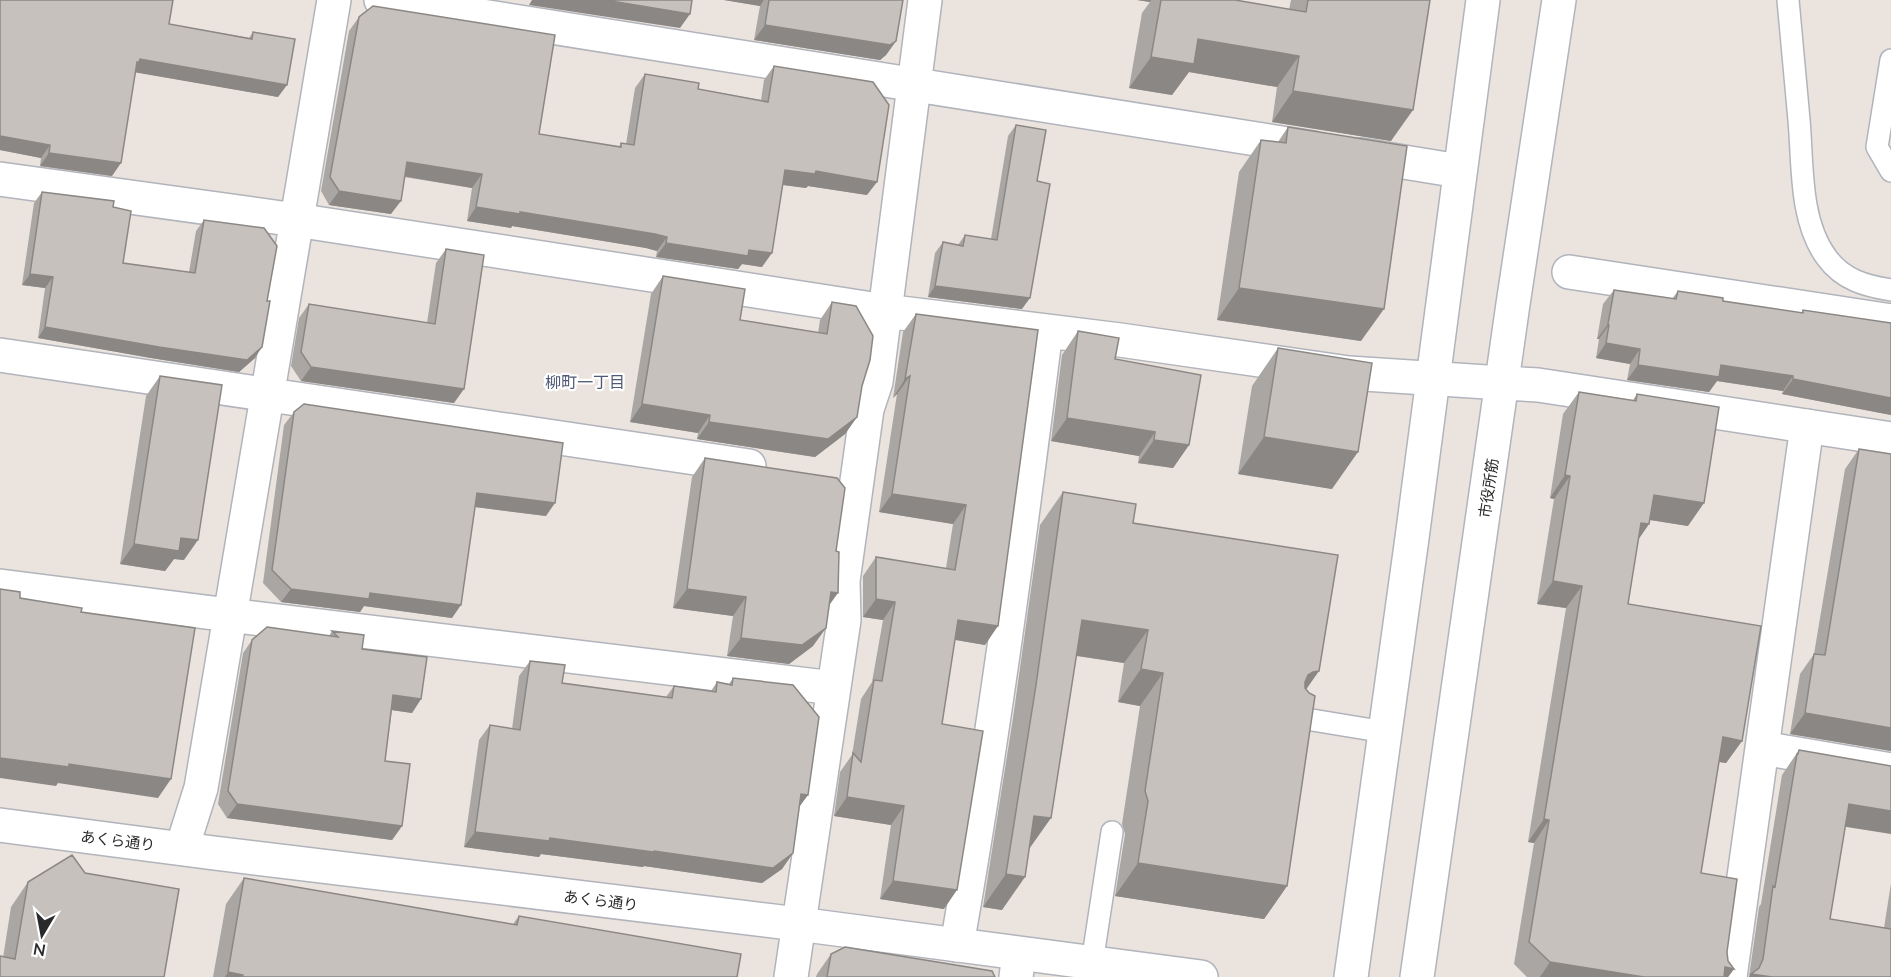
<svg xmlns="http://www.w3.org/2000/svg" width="1891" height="977" viewBox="0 0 1891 977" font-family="Lato,'Noto Sans JP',sans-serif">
<rect width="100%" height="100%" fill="#ebe4de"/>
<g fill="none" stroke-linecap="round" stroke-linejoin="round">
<g stroke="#b1b4bc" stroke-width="24">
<path id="lane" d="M 1788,0 C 1792,40 1795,80 1799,120 C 1803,164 1799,221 1827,258 C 1843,280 1866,286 1891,290
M 1891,60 L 1877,147 L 1891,171
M 1294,717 L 1385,732
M 1092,963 L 1112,832"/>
</g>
<g stroke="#b1b4bc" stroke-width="36">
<path id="street" d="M 381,0 L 1313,148
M 1361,155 L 1459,171
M 0,179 L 296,220 L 885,311 L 1120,340 L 1349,373 L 1502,383
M 1569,272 L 1891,321
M 0,355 L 749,466
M 0,586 L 229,615 L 834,688
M 1762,748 L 1891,770
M 182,848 L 201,788 L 334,0
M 957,945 C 993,741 1020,536 1046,331
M 791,977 L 844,620 L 843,581 L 867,409 L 876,382 L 925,0
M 1016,977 L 1019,954
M 1730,977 L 1807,426"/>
</g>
<g stroke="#b1b4bc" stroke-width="36">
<path id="secondary" d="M 1502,383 L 1538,385 L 1891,439
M 0,825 L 214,853 L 798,924 L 1201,977
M 1351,977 L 1412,538 L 1483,0
M 1417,977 L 1513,304 L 1559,0"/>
</g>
<use href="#lane" stroke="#fff" stroke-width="21"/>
<use href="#street" stroke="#fff" stroke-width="33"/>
<use href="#secondary" stroke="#fff" stroke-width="33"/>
</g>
<path fill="#aaa6a3" d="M 0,0 L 169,24 L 249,38 L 253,32 L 278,97 L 136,72 L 112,176 L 40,166 L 41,158 L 0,150 Z
M 724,0 L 903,0 L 896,41 L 886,55 L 880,60 L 754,40 L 760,6 Z
M 1137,0 L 1235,0 L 1289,10 L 1291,0 L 1430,0 L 1391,141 L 1272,122 L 1277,87 L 1189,72 L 1172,95 L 1129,88 L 1142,13 L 1150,2 Z
M 359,17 L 539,134 L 619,147 L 621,143 L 626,144 L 635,88 L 645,74 L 698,89 L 761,100 L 764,80 L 774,66 L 867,195 L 808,186 L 806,188 L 783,185 L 762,267 L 742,264 L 738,269 L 656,257 L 657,251 L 646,248 L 512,226 L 511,228 L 467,221 L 472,188 L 404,177 L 391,214 L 329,205 L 321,191 L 349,31 Z
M 1016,125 L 1037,181 L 1022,309 L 928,297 L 935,253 L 943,242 L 958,245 L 965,235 L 991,239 L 1008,136 Z
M 1288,127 L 1361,341 L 1217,320 L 1239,172 L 1261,140 L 1278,142 Z
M 42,192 L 113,207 L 123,263 L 189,272 L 196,231 L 204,220 L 255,358 L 239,372 L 151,358 L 38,338 L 45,288 L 22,285 L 34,203 Z
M 446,249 L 454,403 L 301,381 L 291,366 L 299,318 L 309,304 L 427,323 L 436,263 Z
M 663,276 L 740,320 L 818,333 L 820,320 L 832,302 L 862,386 L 857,417 L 845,434 L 815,457 L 697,439 L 698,433 L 630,422 L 651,294 Z
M 1614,290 L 1672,299 L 1678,291 L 1723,301 L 1801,313 L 1803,310 L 1891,323 L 1891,415 L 1782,394 L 1783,391 L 1717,381 L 1709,392 L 1627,380 L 1630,364 L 1596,358 L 1599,339 L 1597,339 L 1603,304 Z
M 916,314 L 1038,330 L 985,645 L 955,640 L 942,724 L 944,909 L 880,899 L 891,825 L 834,816 L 840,772 L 852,755 L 861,699 L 872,682 L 883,620 L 863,617 L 863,576 L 876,557 L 946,568 L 953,524 L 879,512 L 897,394 L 893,398 L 903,332 Z
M 1078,331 L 1115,359 L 1189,445 L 1173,468 L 1138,463 L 1139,456 L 1051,441 L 1062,355 Z
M 1278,348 L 1332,489 L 1238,474 L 1252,386 Z
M 160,376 L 184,560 L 174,559 L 165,571 L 120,564 L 146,396 Z
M 1579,392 L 1633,400 L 1637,394 L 1688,526 L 1650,520 L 1649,524 L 1638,540 L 1628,604 L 1742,741 L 1726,763 L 1719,762 L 1701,873 L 1727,952 L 1728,961 L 1734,969 L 1728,977 L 1527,977 L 1514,964 L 1534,843 L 1528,842 L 1566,608 L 1537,604 L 1554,499 L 1550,498 L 1563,414 Z
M 294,412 L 546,516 L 475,507 L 452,618 L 364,606 L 360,612 L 281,602 L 263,583 L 284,425 Z
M 1859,449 L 1891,454 L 1891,751 L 1790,734 L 1800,674 L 1814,654 L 1845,469 Z
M 705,458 L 829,605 L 813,646 L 789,664 L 727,656 L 733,616 L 673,608 L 692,477 Z
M 1063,492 L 1133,523 L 1306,690 L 1287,886 L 1264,919 L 1115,896 L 1125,834 L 1122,824 L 1140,706 L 1118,702 L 1124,663 L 1076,656 L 1029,849 L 1002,910 L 983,907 L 1013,718 L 1040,525 Z
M 332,631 L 362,649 L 421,699 L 412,713 L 392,710 L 385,761 L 402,826 L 392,840 L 227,818 L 218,804 L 243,653 L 252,640 L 329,636 Z
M 530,661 L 562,683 L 666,697 L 674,686 L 711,691 L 717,682 L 729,684 L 733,678 L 808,795 L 799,806 L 793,853 L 782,869 L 762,883 L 644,866 L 643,867 L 541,854 L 539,857 L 464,847 L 479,740 L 490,725 L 512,729 L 519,676 Z
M 1799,750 L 1845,827 L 1830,919 L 1884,928 L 1891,883 L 1891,977 L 1749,977 L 1759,907 L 1761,904 L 1782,775 Z
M 85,873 L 164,977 L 0,977 L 11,907 L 28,882 Z
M 244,878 L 513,924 L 519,916 L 737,977 L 213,977 L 226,904 Z
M 831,954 L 995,977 L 816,977 L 817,974 Z"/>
<path fill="#8b8784" d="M 532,0 L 605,0 L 690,14 L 680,28 L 529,5 Z
M 724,0 L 764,0 L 760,6 Z
M 1137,0 L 1151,0 L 1150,2 Z
M 765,25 L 896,41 L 886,55 L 880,60 L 754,40 Z
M 1198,39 L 1299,56 L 1277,87 L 1189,72 L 1172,95 L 1129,88 L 1151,57 Z
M 140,59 L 287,85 L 278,97 L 133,72 Z
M 1293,91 L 1413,110 L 1391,141 L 1272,122 Z
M 0,136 L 50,145 L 41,158 L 0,150 Z
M 49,153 L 121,163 L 112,176 L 40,166 Z
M 407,162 L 482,174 L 472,188 L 397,175 Z
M 785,170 L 816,171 L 877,182 L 867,195 L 808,186 L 806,188 L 776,184 Z
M 339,191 L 401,201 L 391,214 L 329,205 Z
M 476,207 L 520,212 L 655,234 L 667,237 L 657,251 L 646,248 L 512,226 L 511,228 L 467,221 Z
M 666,243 L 749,250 L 772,253 L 762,267 L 742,264 L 738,269 L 656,257 Z
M 30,274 L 53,277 L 45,288 L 22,285 Z
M 935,286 L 1030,298 L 1022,309 L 928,297 Z
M 1239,288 L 1384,309 L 1361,341 L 1217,320 Z
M 1608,324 L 1609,325 L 1599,339 L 1597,339 Z
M 45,327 L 262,347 L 255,358 L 239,372 L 151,358 L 38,338 Z
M 1606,343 L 1640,349 L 1630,364 L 1596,358 Z
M 1638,365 L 1721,365 L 1793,376 L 1783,391 L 1717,381 L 1709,392 L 1627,380 Z
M 311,367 L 464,389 L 454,403 L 301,381 Z
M 910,376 L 897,394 L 893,398 L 905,379 Z
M 1793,379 L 1891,398 L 1891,415 L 1782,394 Z
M 642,404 L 710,415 L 698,433 L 630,422 Z
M 857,417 L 845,434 L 815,457 L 697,439 L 709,422 Z
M 1067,418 L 1155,432 L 1139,456 L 1051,441 Z
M 1264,437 L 1358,452 L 1332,489 L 1238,474 Z
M 1154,440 L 1189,445 L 1173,468 L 1138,463 Z
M 1565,475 L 1570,476 L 1554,499 L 1550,498 Z
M 477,493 L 555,503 L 546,516 L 467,506 Z
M 892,494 L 966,505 L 953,524 L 879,512 Z
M 1654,495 L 1704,503 L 1688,526 L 1638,518 Z
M 1641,523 L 1649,524 L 1633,547 Z
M 181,538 L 198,540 L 184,560 L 174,559 L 165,571 L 120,564 L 134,544 Z
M 1553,581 L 1582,586 L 1566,608 L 1537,604 Z
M 291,589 L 370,593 L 461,605 L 452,618 L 364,606 L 360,612 L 281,602 Z
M 687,589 L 746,597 L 733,616 L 673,608 Z
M 831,592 L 838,593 L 825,611 Z
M 876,599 L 895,602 L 883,620 L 863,617 Z
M 958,620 L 998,626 L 985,645 L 945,638 Z
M 1082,620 L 1148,630 L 1124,663 L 1059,653 Z
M 826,628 L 813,646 L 789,664 L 727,656 L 741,638 Z
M 1141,669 L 1163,673 L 1140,706 L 1118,702 Z
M 1319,671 L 1296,704 L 1308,675 L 1313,672 Z
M 393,695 L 421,699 L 412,713 L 384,709 Z
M 1805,713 L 1891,728 L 1891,751 L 1790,734 Z
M 1723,737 L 1742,741 L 1726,763 L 1707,760 Z
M 0,758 L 69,764 L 171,779 L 158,798 L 58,783 L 56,786 L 0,778 Z
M 801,794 L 808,795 L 797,810 Z
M 847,797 L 904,806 L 891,825 L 834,816 Z
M 237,804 L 402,826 L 392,840 L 227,818 Z
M 1849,804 L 1891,811 L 1891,834 L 1834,825 Z
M 1034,816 L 1051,818 L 1027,852 Z
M 1544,819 L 1549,820 L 1534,843 L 1528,842 Z
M 475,832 L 550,838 L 654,851 L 793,853 L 782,869 L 762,883 L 644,866 L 643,867 L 541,854 L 539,857 L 464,847 Z
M 1138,863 L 1287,886 L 1264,919 L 1115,896 Z
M 1006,874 L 1025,877 L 1002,910 L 983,907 Z
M 893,881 L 957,890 L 944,909 L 880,899 Z
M 1550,962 L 1644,977 L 1540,977 Z
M 1725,967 L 1734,969 L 1728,977 L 1719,977 Z
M 228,972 L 243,975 L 241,977 L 225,977 Z
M 1751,974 L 1772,977 L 1749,977 Z"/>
<path fill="#c6c1bd" stroke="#8b8784" stroke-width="1.5" d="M 0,0 L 173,0 L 169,24 L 252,39 L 253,32 L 295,39 L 287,85 L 140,59 L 139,62 L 137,62 L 121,163 L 49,153 L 50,145 L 0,136 Z
M 605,0 L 692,0 L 690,14 Z
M 769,0 L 903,0 L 896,41 L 890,45 L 765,25 Z
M 1161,0 L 1235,0 L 1306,12 L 1308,0 L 1430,0 L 1413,110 L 1293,91 L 1299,56 L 1198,39 L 1194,64 L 1151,57 Z
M 373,6 L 555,35 L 539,134 L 621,147 L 621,143 L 634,145 L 645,74 L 699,83 L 698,89 L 768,102 L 774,66 L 873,82 L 889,105 L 877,182 L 816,171 L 815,174 L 785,170 L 772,253 L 749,250 L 748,256 L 666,243 L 667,237 L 655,234 L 520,212 L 520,214 L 476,207 L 482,174 L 407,162 L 401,201 L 339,191 L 330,177 L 359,17 Z
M 1016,125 L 1046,130 L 1037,181 L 1050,184 L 1030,298 L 935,286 L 943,242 L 963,246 L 965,235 L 997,240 Z
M 1288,127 L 1407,146 L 1384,309 L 1239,288 L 1261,140 L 1286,143 Z
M 42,192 L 114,201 L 113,207 L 131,211 L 123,263 L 195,273 L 204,220 L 264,228 L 277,246 L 267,301 L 270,301 L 262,347 L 247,360 L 159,347 L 45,327 L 53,277 L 30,274 Z
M 446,249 L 484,255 L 464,389 L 311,367 L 301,352 L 309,304 L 435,324 Z
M 663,276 L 745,289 L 740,320 L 827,334 L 832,302 L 856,306 L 873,336 L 870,360 L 862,386 L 857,417 L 828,439 L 709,422 L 710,415 L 642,404 Z
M 1614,290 L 1676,299 L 1678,291 L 1723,298 L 1723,301 L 1803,313 L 1803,310 L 1891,323 L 1891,398 L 1793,379 L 1793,376 L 1721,365 L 1719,377 L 1638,365 L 1640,349 L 1606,343 L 1609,325 L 1608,324 Z
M 916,314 L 1038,330 L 998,626 L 958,620 L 942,724 L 983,731 L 957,890 L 893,881 L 904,806 L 847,797 L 853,753 L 861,762 L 874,680 L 882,681 L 895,602 L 876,599 L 876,557 L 955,570 L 966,505 L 892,494 L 910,376 L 905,379 Z
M 1078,331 L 1119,338 L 1115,359 L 1201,375 L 1189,445 L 1154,440 L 1155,432 L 1067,418 Z
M 1278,348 L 1372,363 L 1358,452 L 1264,437 Z
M 160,376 L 222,385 L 198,540 L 181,538 L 179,551 L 134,544 Z
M 1579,392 L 1636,401 L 1637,394 L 1719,407 L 1704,503 L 1654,495 L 1649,524 L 1641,523 L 1628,604 L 1761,626 L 1742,741 L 1723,737 L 1701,873 L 1737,879 L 1727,952 L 1728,961 L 1734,969 L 1725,967 L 1724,977 L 1644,977 L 1550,962 L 1529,942 L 1549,820 L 1544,819 L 1582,586 L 1553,581 L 1570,476 L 1565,475 Z
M 304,404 L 563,443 L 555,503 L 477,493 L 461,605 L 370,593 L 369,599 L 291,589 L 272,570 L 294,412 Z
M 1859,449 L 1891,454 L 1891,728 L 1805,713 L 1814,654 L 1825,655 Z
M 705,458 L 837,478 L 845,488 L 836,551 L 839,552 L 838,593 L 831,592 L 826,628 L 802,645 L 741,638 L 746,597 L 687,589 Z
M 1063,492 L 1136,504 L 1133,523 L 1338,555 L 1319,671 L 1313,672 L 1308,675 L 1305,682 L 1305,688 L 1309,693 L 1315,696 L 1287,886 L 1138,863 L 1148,801 L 1145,791 L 1163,673 L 1141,669 L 1148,630 L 1082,620 L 1051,818 L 1034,816 L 1025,877 L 1006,874 L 1036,685 Z
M 0,589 L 20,592 L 20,598 L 82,608 L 81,612 L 195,628 L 171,779 L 69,764 L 69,767 L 0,758 Z
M 267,627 L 338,637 L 332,631 L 364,635 L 362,649 L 427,657 L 421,699 L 393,695 L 385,761 L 410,764 L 402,826 L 237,804 L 228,791 L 252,640 Z
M 530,661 L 565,665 L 562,683 L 672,698 L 674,686 L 716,692 L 717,682 L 732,685 L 733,678 L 793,685 L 819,717 L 808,795 L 801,794 L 793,853 L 773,868 L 654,851 L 653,852 L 550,838 L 549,841 L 475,832 L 490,725 L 520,730 Z
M 1799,750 L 1891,766 L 1891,811 L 1849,804 L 1830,919 L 1891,929 L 1891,977 L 1772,977 L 1751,974 L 1759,968 L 1763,959 L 1773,886 L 1775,887 L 1797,754 L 1798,754 Z
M 72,855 L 85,873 L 179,889 L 164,977 L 0,977 L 0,956 L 15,959 L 28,882 Z
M 244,878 L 517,925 L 519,916 L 741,954 L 737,977 L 242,977 L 243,975 L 228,972 Z
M 845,947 L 992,971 L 995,977 L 827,977 L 831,954 Z"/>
<g text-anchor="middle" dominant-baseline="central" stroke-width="4.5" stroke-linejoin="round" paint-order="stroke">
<g font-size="15" fill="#2a2a2a" stroke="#fff">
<text transform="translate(1488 488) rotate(-82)">市役所筋</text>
<text transform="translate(118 840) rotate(7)">あくら通り</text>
<text transform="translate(601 900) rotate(7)">あくら通り</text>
</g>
<g font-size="16" fill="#505a76" stroke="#fff">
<text x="585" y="381">柳町一丁目</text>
</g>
</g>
<g transform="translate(42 935) rotate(190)" stroke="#ffffff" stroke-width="4.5" paint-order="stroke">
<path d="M0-4.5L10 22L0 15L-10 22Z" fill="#2a2a2a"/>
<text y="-9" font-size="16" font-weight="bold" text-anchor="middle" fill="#2a2a2a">N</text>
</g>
</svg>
